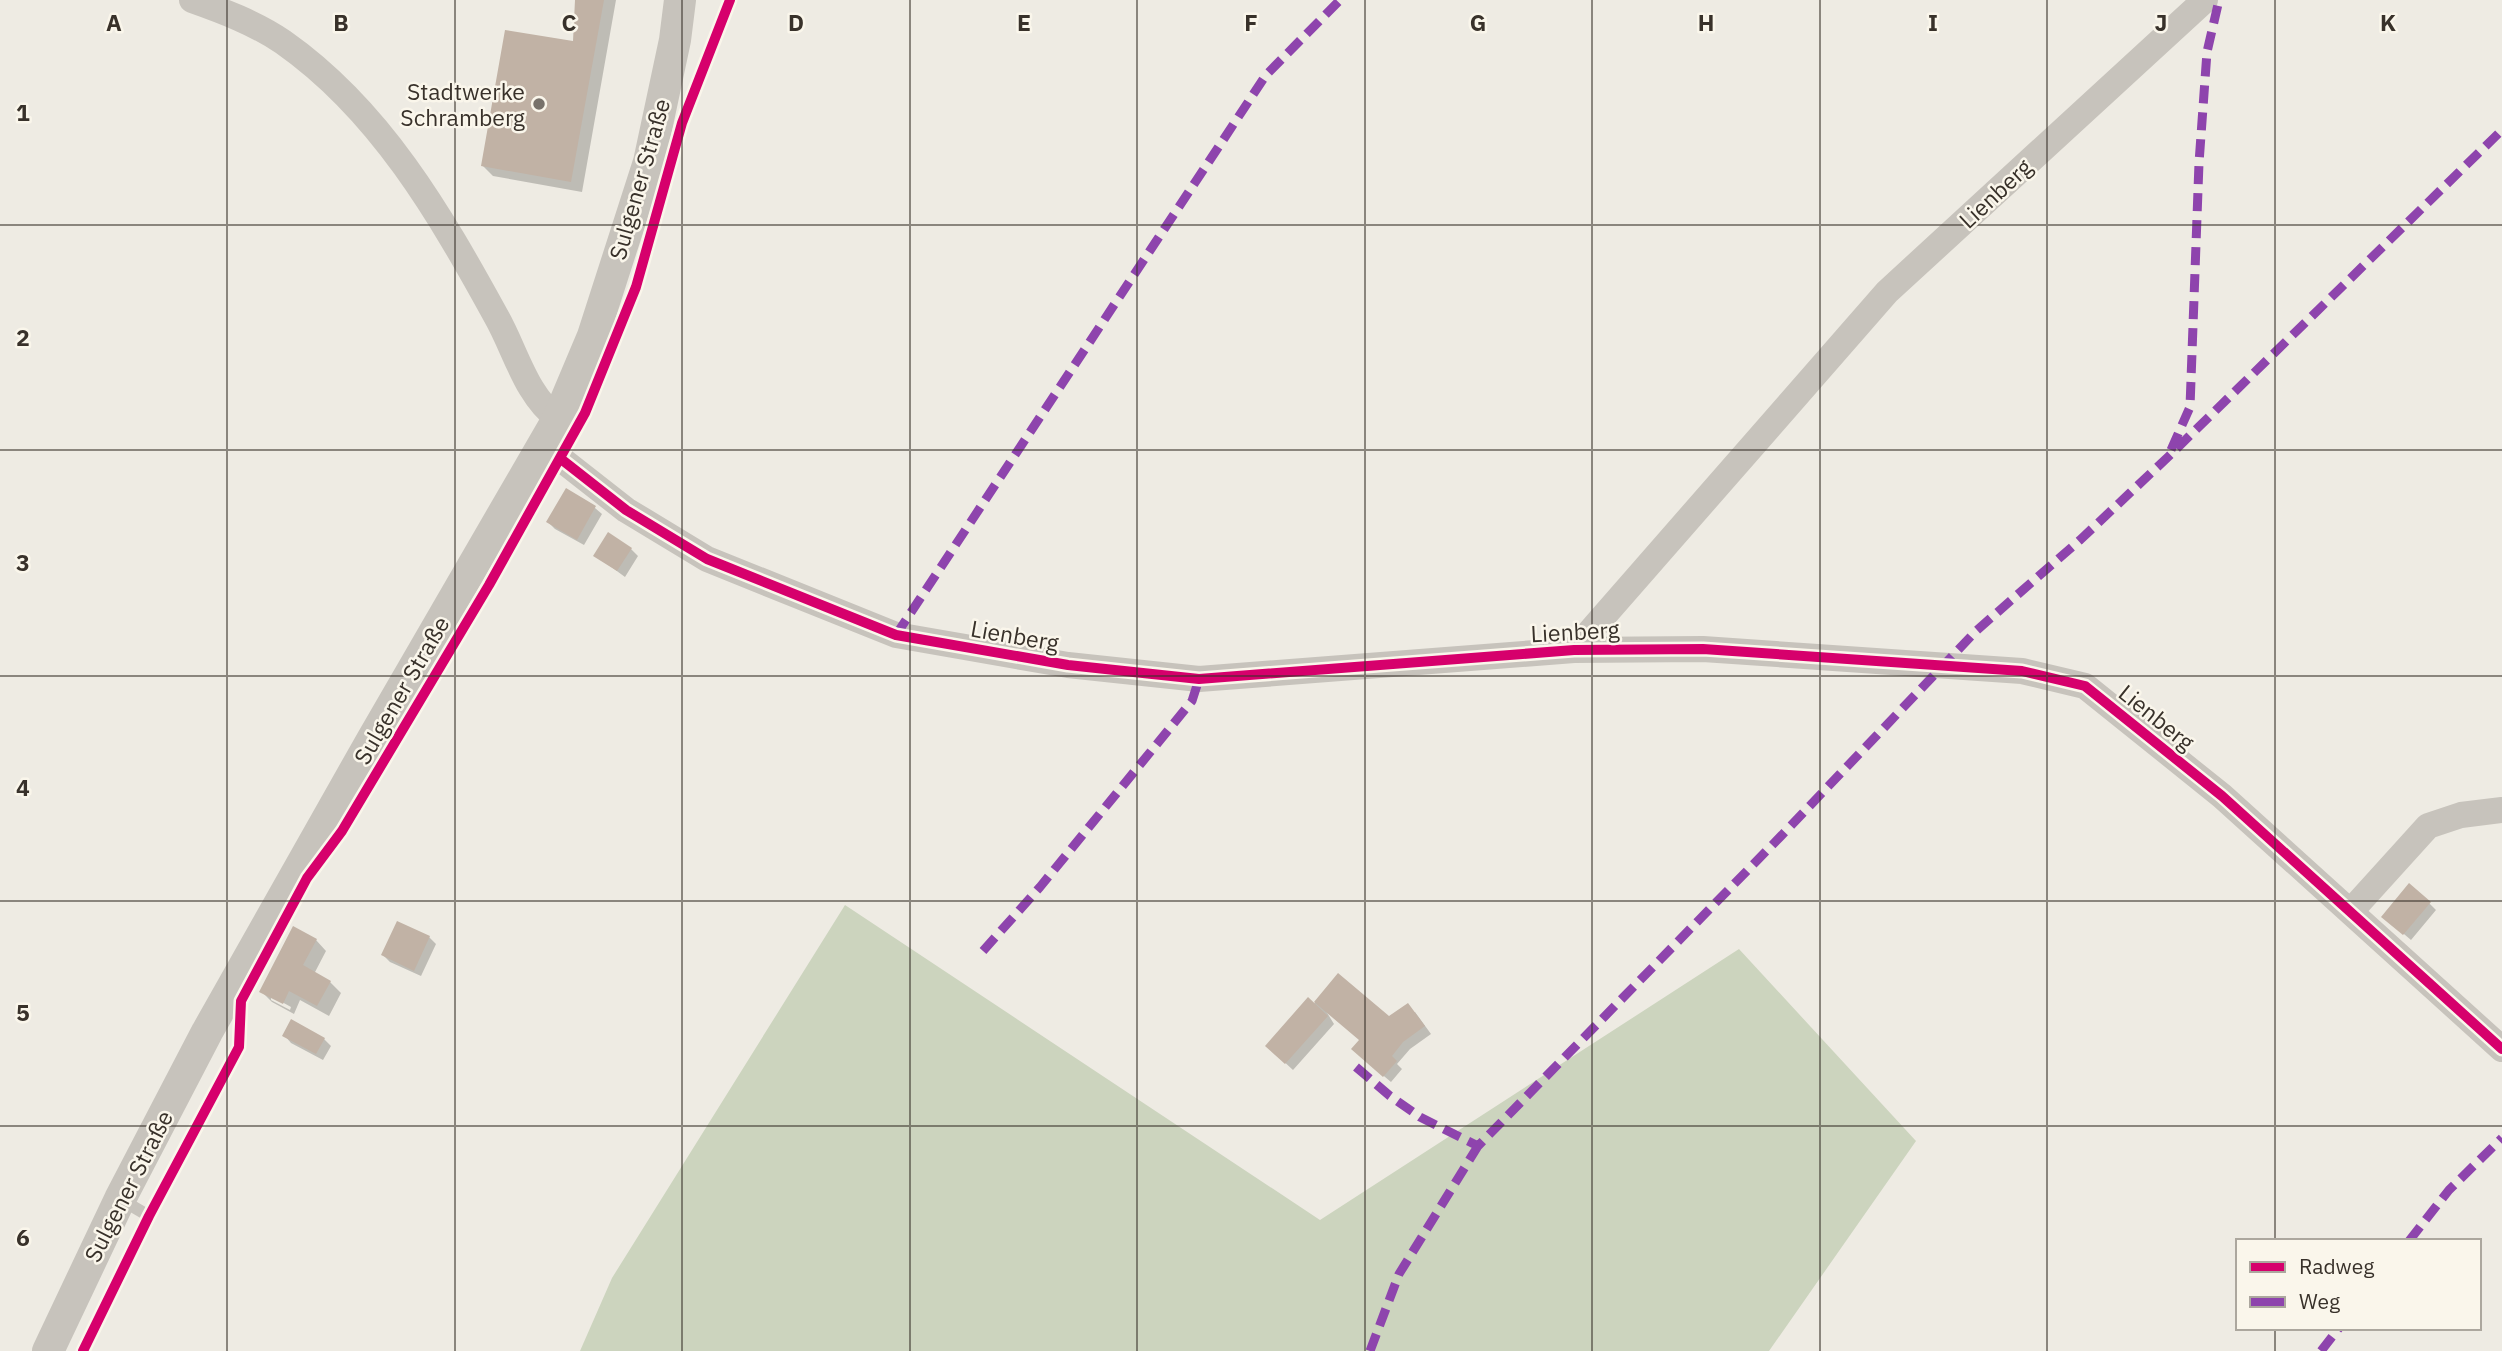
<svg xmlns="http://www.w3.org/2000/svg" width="2502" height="1351" viewBox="0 0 2502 1351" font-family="'IBM Plex Sans',sans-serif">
<rect width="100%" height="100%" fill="#eeebe3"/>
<path fill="#ccd4be" d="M 845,905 L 1320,1220 L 1739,949 L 1916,1141 L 1769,1351 L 580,1351 L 612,1278 Z"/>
<path fill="#0003" fill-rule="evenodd" d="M 576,0 L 616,0 L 582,192 L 493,176 L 482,165 L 575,43 Z
M 566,491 L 595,508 L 602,514 L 584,545 L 555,529 L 548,522 Z
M 631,549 L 638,556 L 625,577 L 595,555 Z
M 2429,903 L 2436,910 L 2411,940 L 2391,923 Z
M 429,937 L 436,944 L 421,976 L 390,962 L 383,955 Z
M 316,940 L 326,951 L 314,974 L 330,982 L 341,993 L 329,1016 L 300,1000 L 294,1014 L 272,1002 L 261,991 ZM 271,996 L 291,1007 L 290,1010 L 271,1000 Z
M 1339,975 L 1389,1019 L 1415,1012 L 1431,1034 L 1410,1049 L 1397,1064 L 1402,1069 L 1391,1082 L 1360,1056 L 1360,1040 L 1326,1011 L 1334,1024 L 1293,1070 L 1267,1046 L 1313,1005 Z
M 285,1036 L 324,1039 L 331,1046 L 323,1060 L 291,1043 Z"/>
<path fill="#c1b2a5" d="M 575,0 L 604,0 L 571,182 L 481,166 L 505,30 L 573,41 Z
M 566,488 L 596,506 L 577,540 L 546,522 Z
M 608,532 L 632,548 L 617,571 L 593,556 Z
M 2409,883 L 2431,902 L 2403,935 L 2381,917 Z
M 397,921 L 430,936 L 414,971 L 381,955 Z
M 293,926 L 317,939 L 303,965 L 331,981 L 317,1006 L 289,991 L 283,1004 L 259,992 Z
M 1338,973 L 1389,1016 L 1408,1003 L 1425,1026 L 1403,1042 L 1392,1056 L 1397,1061 L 1383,1077 L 1351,1049 L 1359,1040 L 1314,1002 Z
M 1308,997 L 1328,1016 L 1285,1064 L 1265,1046 Z
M 291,1019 L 325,1038 L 316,1054 L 282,1036 Z"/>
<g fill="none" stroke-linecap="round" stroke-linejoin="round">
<path stroke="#c7c3bc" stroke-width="12" d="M 120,1199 L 149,1216"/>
<path stroke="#c7c3bc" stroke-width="26" d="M 192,0 C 223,11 255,23 283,42 C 380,110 440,214 496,316 C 516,351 525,394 558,419
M 543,445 L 626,510 L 707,559 L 896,635 L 1068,665 L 1199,679 L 1574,650 L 1703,649 L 2022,671 L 2085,686 L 2222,796 L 2502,1049
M 1574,650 L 1887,292 L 2205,0
M 2351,911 L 2428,826 L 2461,815 L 2502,810"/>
<path stroke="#c7c3bc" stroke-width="32" d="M 48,1351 L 120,1199 L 207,1032 L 372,740 L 558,419 L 593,336 L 649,162 L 675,40 L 680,0"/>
<path stroke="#8e44ad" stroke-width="9" stroke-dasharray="18 9" stroke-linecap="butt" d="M 2171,450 L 2190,407 L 2199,163 L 2207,52 L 2219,0
M 896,635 L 1266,75 L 1340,0
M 983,951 L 1040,887 L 1192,701 L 1199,679
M 1356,1067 L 1390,1096 L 1420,1117 L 1478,1146 L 1781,836 L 1976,631 L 2080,540 L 2168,457 L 2502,130
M 2409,1241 L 2449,1190 L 2502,1138
M 1370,1351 L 1399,1274 L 1478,1146
M 2321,1351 L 2339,1328"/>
<g stroke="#faf6eb" stroke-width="15">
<path id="cycleway" d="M 561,459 L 626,510 L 707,559 L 896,635 L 1068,665 L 1199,679 L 1574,650 L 1703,649 L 2022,671 L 2085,686 L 2222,796 L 2502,1049
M 83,1351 L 149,1216 L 239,1047 L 241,1001 L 307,878 L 342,831 L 489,585 L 585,413 L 636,287 L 682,123 L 730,0"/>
</g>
<use href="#cycleway" stroke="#d6006c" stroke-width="10"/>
</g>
<path fill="none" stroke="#38312a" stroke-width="2" stroke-opacity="0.55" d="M 227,0 L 227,1351M 455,0 L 455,1351M 682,0 L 682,1351M 910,0 L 910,1351M 1137,0 L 1137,1351M 1365,0 L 1365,1351M 1592,0 L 1592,1351M 1820,0 L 1820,1351M 2047,0 L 2047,1351M 2275,0 L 2275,1241M 0,225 L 2502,225M 0,450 L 2502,450M 0,676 L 2502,676M 0,901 L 2502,901M 0,1126 L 2502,1126M 2275,1328 L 2275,1351"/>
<circle fill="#78726b" stroke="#faf6eb" stroke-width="2.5" cx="539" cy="104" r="7"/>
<g text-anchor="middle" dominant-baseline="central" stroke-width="5" stroke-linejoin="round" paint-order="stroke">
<g font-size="23" fill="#38312a" stroke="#faf6eb" text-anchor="end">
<text x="525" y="91">Stadtwerke<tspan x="525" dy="26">Schramberg</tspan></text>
</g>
<g font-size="23" fill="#38312a" stroke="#faf6eb">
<text transform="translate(639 179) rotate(-74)">Sulgener Straße</text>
<text transform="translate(1995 193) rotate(-43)">Lienberg</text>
<text transform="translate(1575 631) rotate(-3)">Lienberg</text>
<text transform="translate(1015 635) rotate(10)">Lienberg</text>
<text transform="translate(401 690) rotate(-60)">Sulgener Straße</text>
<text transform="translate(2157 717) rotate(39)">Lienberg</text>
<text transform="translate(128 1186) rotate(-63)">Sulgener Straße</text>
</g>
</g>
<g font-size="23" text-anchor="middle" font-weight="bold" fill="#38312a" stroke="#faf6eb" stroke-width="5" stroke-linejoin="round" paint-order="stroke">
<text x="114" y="31">A</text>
<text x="341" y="31">B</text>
<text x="569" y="31">C</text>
<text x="796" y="31">D</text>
<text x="1024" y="31">E</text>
<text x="1251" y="31">F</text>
<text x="1478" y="31">G</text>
<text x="1706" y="31">H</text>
<text x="1933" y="31">I</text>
<text x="2161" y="31">J</text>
<text x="2388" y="31">K</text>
<text x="23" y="121">1</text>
<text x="23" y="346">2</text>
<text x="23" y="571">3</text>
<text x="23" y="796">4</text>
<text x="23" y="1021">5</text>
<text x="23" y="1246">6</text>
</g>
<rect x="2236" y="1239" width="245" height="91" fill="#faf6eb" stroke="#aca79e" stroke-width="2"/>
<rect x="2250" y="1262" width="35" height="10" fill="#d6006c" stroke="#aca79e" stroke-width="2"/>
<text x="2299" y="1274" font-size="21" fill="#38312a">Radweg</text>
<rect x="2250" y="1297" width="35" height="10" fill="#8e44ad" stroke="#aca79e" stroke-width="2"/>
<text x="2299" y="1309" font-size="21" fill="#38312a">Weg</text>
</svg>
